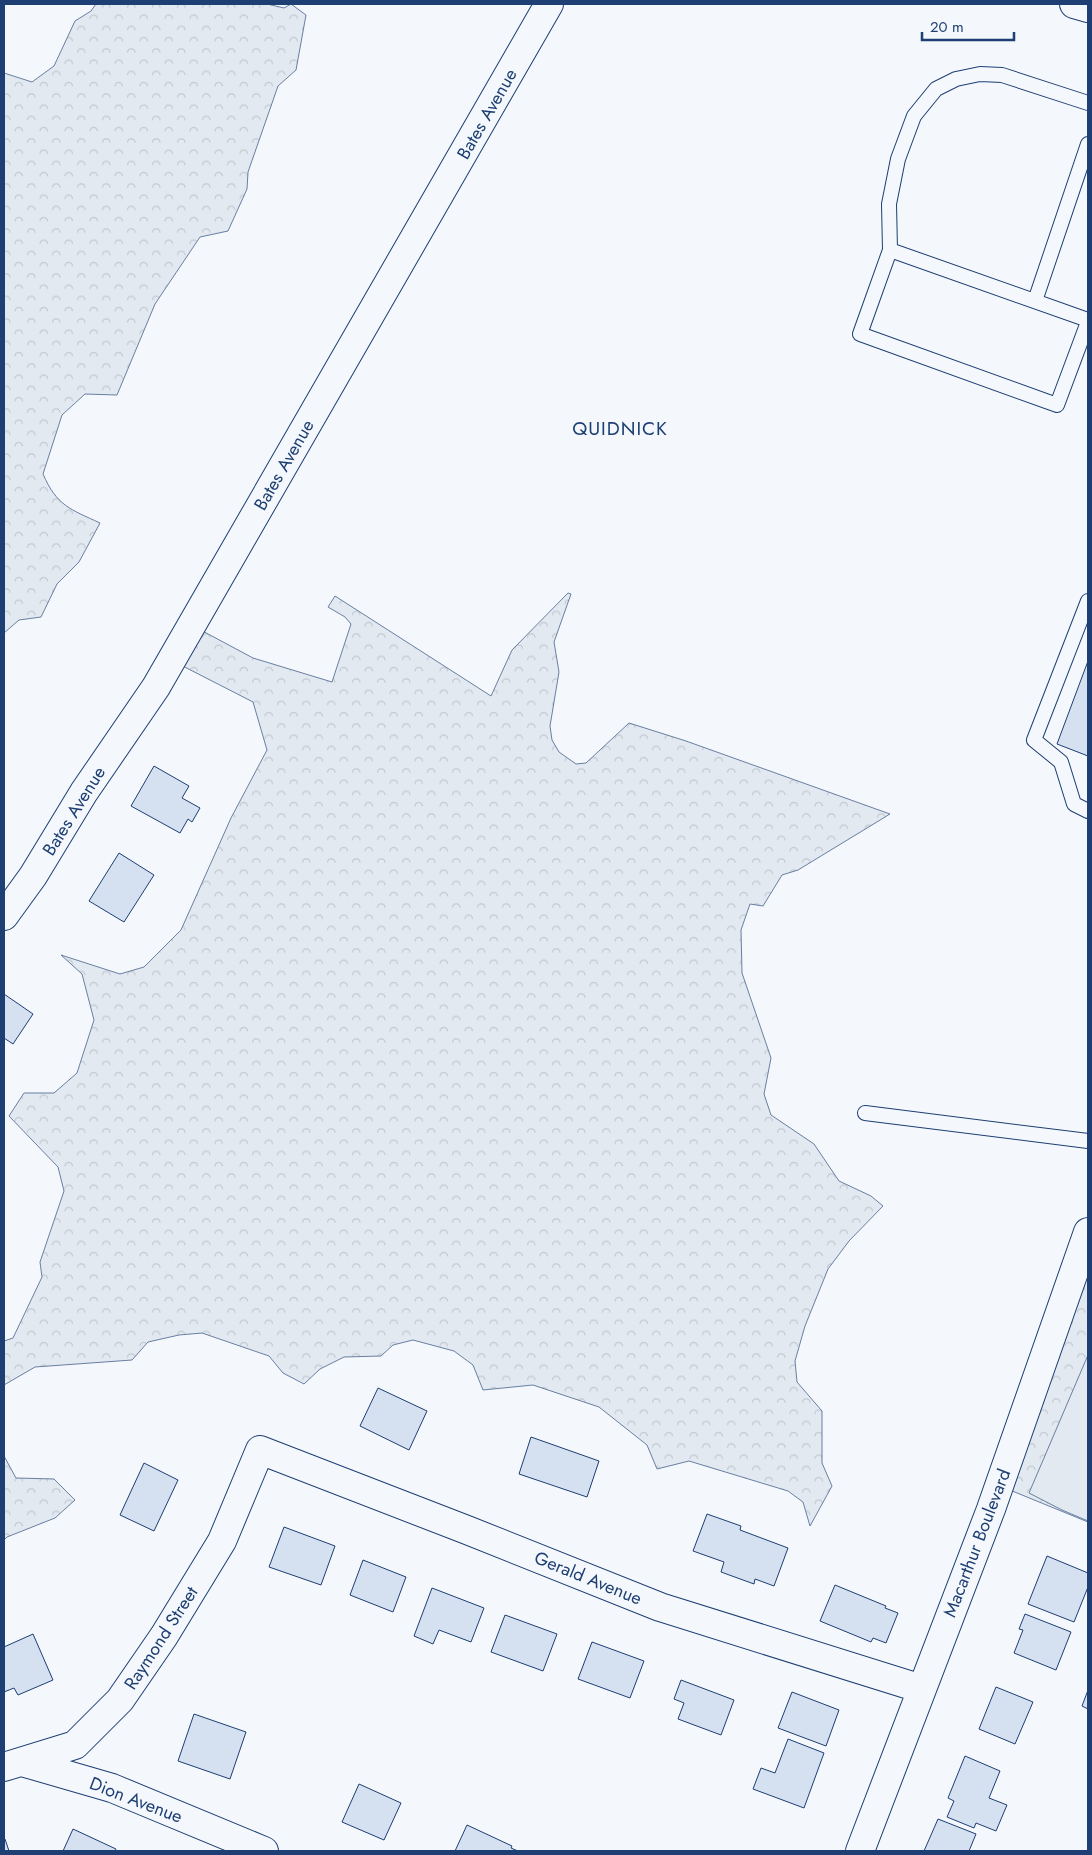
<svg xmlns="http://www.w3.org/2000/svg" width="1092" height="1855" viewBox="0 0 1092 1855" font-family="Jost,sans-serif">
<defs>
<pattern id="forest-crowns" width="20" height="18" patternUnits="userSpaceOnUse" patternTransform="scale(1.25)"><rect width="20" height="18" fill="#e3e9f0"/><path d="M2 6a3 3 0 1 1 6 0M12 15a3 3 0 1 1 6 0" fill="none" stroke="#c2c9d1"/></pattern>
</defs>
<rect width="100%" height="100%" fill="#f4f7fb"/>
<path fill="url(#forest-crowns)" stroke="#687fa3" d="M 96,4 L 267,4 L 284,8 L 291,4 L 306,15 L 296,70 L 278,86 L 248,172 L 247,189 L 228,231 L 200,237 L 155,304 L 117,395 L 85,394 L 62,415 L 43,474 C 57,506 70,509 100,523 L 79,562 L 57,584 L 41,617 L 19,620 L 4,633 L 4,73 L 32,82 L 54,66 L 75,21 L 91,11 Z
M 568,593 L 571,594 L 554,642 L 559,672 L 550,726 L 552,740 L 559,752 L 576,764 L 586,763 L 629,723 L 686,741 L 890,814 L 798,870 L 782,875 L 763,906 L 750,904 L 741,930 L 742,973 L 771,1058 L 764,1094 L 771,1115 L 814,1144 L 839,1181 L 871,1196 L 883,1206 L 849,1241 L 828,1269 L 805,1326 L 795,1361 L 797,1382 L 822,1411 L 822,1463 L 832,1486 L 810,1526 L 803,1502 L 788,1491 L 689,1461 L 657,1469 L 647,1445 L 599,1407 L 533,1385 L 483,1390 L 473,1365 L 454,1351 L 413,1340 L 393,1345 L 381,1356 L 344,1357 L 320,1369 L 304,1384 L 283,1373 L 269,1356 L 202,1333 L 179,1335 L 148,1342 L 132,1360 L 35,1367 L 4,1385 L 4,1341 L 13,1338 L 42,1277 L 40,1262 L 64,1191 L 58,1167 L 9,1116 L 24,1093 L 54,1093 L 77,1073 L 94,1020 L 82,974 L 61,955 L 120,974 L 144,967 L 181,930 L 231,818 L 267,750 L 253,702 L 171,660 L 195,627 L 253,658 L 332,682 L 351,624 L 345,617 L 328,607 L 335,596 L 491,696 L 512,650 Z
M 1088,1226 L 1088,1522 L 1000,1486 Z
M 4,1456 L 16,1478 L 54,1479 L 75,1500 L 55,1518 L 7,1537 L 4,1540 Z"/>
<path fill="#e3e9f0" stroke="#687fa3" d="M 1088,1355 L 1088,1521 L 1062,1510 L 1029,1493 Z"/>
<path fill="#d5e0f0" stroke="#1d3f73" d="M 1088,661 L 1088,756 L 1057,744 Z
M 154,766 L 189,786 L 182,798 L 200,808 L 192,822 L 188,819 L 180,833 L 131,806 Z
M 119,853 L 154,875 L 124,922 L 89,901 Z
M 4,994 L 33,1014 L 13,1044 L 4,1038 Z
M 378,1388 L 427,1411 L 409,1450 L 360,1426 Z
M 531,1437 L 599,1461 L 587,1497 L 519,1474 Z
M 144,1463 L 178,1480 L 154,1531 L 120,1515 Z
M 707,1514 L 741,1526 L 740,1530 L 788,1548 L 774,1586 L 755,1579 L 754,1584 L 721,1572 L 724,1562 L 693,1551 Z
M 284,1527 L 335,1546 L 321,1585 L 269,1567 Z
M 1047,1556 L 1088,1573 L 1088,1587 L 1074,1622 L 1028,1604 Z
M 363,1560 L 406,1577 L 393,1612 L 350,1595 Z
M 835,1585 L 886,1606 L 885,1608 L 898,1613 L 886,1643 L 873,1638 L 871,1642 L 820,1621 Z
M 432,1588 L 484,1608 L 471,1642 L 439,1630 L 433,1644 L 414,1636 Z
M 1025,1614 L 1071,1632 L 1056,1670 L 1014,1653 L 1023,1630 L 1019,1629 Z
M 505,1615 L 557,1634 L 543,1671 L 491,1652 Z
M 33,1634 L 53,1680 L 18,1695 L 14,1688 L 4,1692 L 4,1647 Z
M 592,1642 L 644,1661 L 630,1698 L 578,1679 Z
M 681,1680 L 734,1700 L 721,1735 L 678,1719 L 684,1703 L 674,1699 Z
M 996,1687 L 1033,1702 L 1015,1744 L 979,1729 Z
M 1088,1690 L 1088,1709 L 1082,1706 Z
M 792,1692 L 839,1710 L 826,1746 L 778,1728 Z
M 194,1714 L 246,1732 L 230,1779 L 178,1761 Z
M 788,1739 L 824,1753 L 804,1808 L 753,1789 L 761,1768 L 775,1773 Z
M 965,1756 L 1000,1771 L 989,1798 L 1007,1805 L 996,1831 L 976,1823 L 974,1828 L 947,1817 L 954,1801 L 948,1798 Z
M 359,1784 L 401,1803 L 384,1840 L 342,1822 Z
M 938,1819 L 976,1834 L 969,1851 L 924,1851 Z
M 467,1825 L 512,1846 L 511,1848 L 518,1851 L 455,1851 Z
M 73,1829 L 116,1849 L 115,1851 L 63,1851 Z
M 5,1839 L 9,1851 L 4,1851 L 4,1840 Z"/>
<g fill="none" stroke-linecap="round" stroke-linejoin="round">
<g stroke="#1d3f73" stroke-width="16">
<path id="lane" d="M 890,250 L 889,204 L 898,159 L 914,116 L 936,89 L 956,79 L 980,74 L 1002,75 L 1088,103
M 1035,301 L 1088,144
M 1088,320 L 890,250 L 860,334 L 1057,405 L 1088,322
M 1088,601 L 1034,740 L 1061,762 L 1074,804 L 1088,811
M 865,1113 L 1088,1141"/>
</g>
<g stroke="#1d3f73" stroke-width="30">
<path id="street" d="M 4,916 L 33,876 L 84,792 L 156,687 L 549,4
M 22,1762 L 112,1788 L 264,1851
M 4,1767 L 75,1745 L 120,1700 L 164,1636 L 222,1541 L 260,1450 L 467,1530 L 660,1607 L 922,1689
M 860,1851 L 991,1509 L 1088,1232"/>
</g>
<g stroke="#1d3f73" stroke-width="30">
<path id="primary" d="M 1074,4 L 1088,8"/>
</g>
<use href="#lane" stroke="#f4f7fb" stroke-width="14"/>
<use href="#street" stroke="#f4f7fb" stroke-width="28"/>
<use href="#primary" stroke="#f4f7fb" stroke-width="28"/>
</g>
<g text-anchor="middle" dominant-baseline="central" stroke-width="4" stroke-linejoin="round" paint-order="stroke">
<g font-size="18" fill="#1d3f73" stroke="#f4f7fb">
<text transform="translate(487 114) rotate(-60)">Bates Avenue</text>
<text transform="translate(284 465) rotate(-60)">Bates Avenue</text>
<text transform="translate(74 811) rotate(-58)">Bates Avenue</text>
<text transform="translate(977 1543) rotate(-69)">Macarthur Boulevard</text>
<text transform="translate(588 1578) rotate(22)">Gerald Avenue</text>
<text transform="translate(161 1638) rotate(-57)">Raymond Street</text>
<text transform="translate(136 1800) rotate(21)">Dion Avenue</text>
</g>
<g font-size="19" letter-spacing="1" fill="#1d3f73" stroke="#f4f7fb">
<text x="620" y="428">QUIDNICK</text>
</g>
</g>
<rect width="1092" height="1855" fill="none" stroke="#1d3f73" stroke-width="10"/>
<path d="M922 32v8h92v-8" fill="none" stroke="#1d3f73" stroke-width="2.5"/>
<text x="930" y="32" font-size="15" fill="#1d3f73" stroke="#f4f7fb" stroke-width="4" paint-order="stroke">20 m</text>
</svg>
